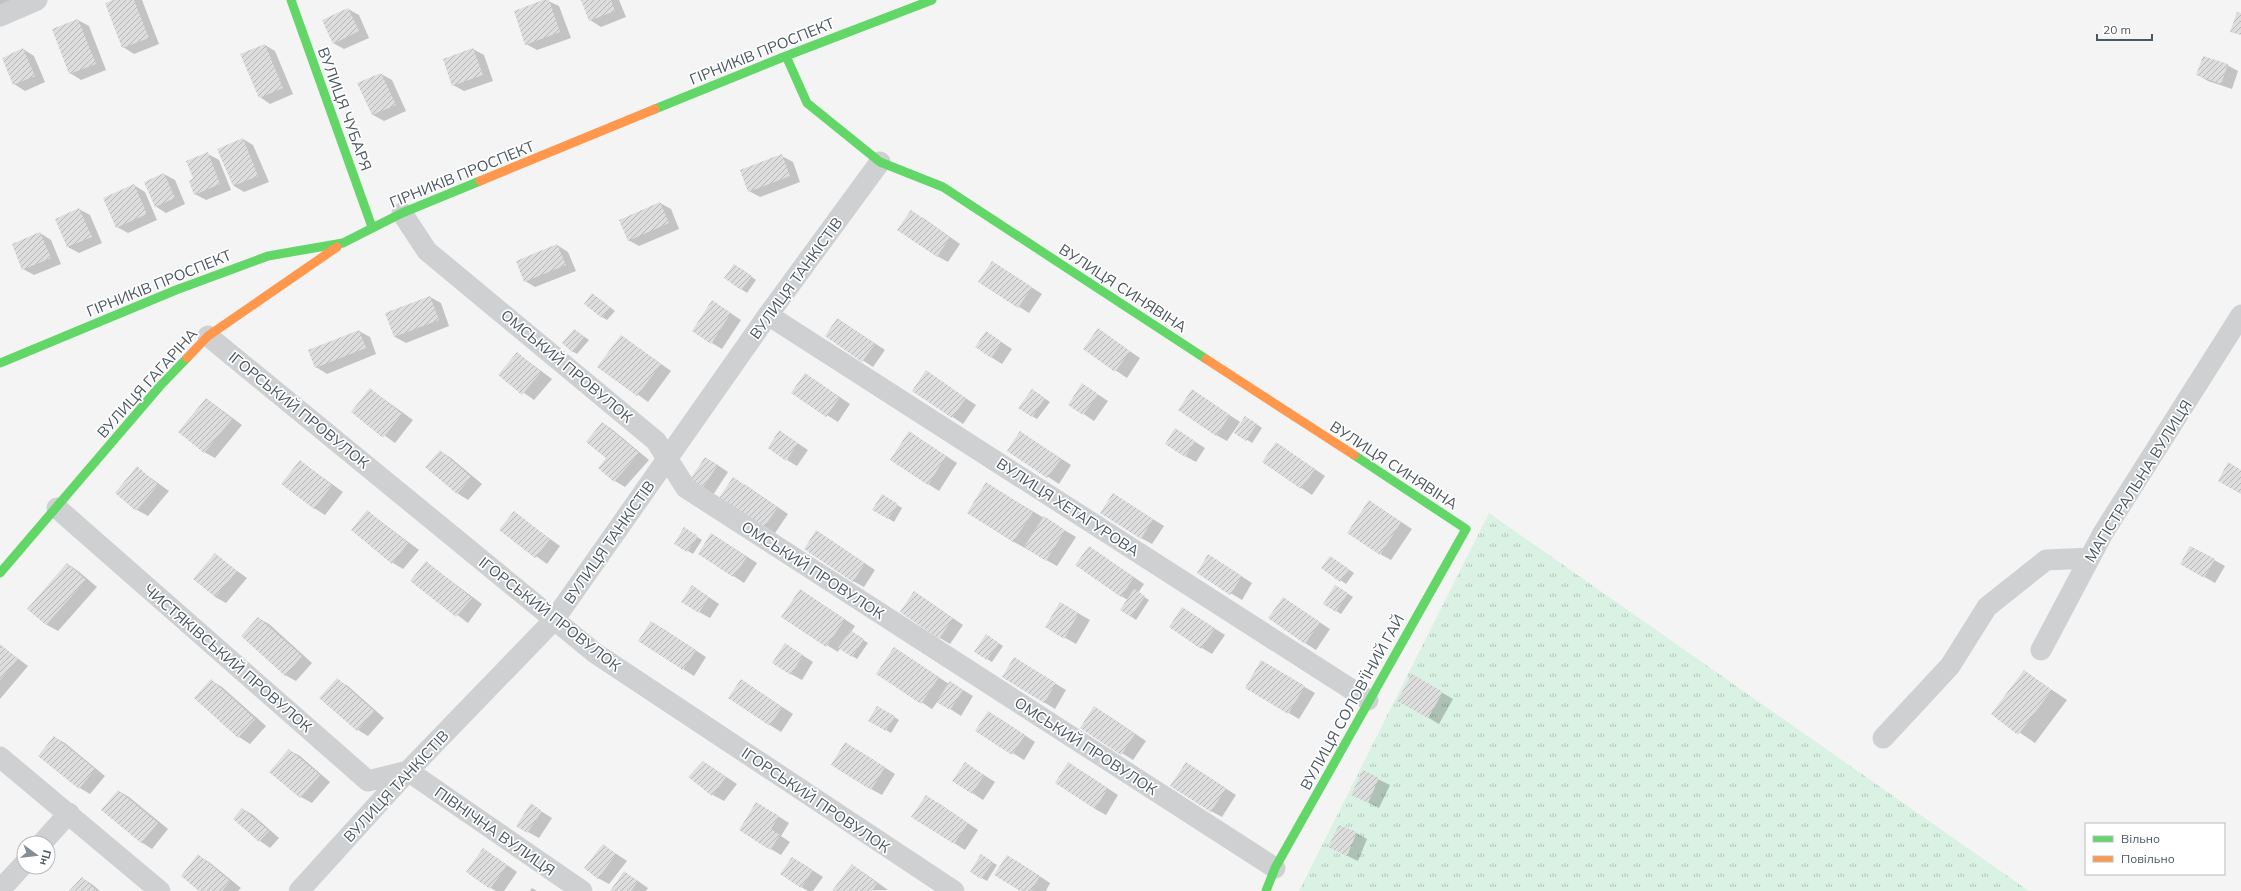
<svg xmlns="http://www.w3.org/2000/svg" width="2241" height="891" viewBox="0 0 2241 891" font-family="Mulish,sans-serif">
<defs>
<pattern id="grass-tufts" width="24" height="20" patternUnits="userSpaceOnUse"><rect width="24" height="20" fill="#d9f2e3"/><path d="M3 7l-1-3M5 7V3M7 7l1-3M15 17l-1-3M17 17v-4M19 17l1-3" fill="none" stroke="#b2c7bb"/></pattern>
<pattern id="building-hatch" width="6" height="6" patternUnits="userSpaceOnUse"><rect width="6" height="6" fill="#ddddde"/><path d="M-1 1l2-2M0 6l6-6M5 7l2-2" fill="none" stroke="#b5b6b7"/></pattern>
</defs>
<rect width="100%" height="100%" fill="#f4f4f4"/>
<path fill="url(#grass-tufts)" d="M 1489,513 L 2029,891 L 1299,891 Z"/>
<path fill="#0003" d="M 0,0 L 12,0 L 0,6 Z
M 116,0 L 142,0 L 159,44 L 134,54 L 123,47 Z
M 546,0 L 559,6 L 571,38 L 537,50 L 526,44 Z
M 584,0 L 619,0 L 626,17 L 601,27 L 590,20 Z
M 348,9 L 359,15 L 369,38 L 344,49 L 333,43 Z
M 78,20 L 89,26 L 106,70 L 81,80 L 70,73 Z
M 265,45 L 275,51 L 293,94 L 270,104 L 260,97 Z
M 23,49 L 34,56 L 45,82 L 25,91 L 14,84 Z
M 473,49 L 484,55 L 493,81 L 464,91 L 453,85 Z
M 2227,65 L 2238,71 L 2232,89 L 2208,81 L 2198,75 Z
M 381,74 L 392,80 L 406,111 L 384,121 L 373,115 L 359,84 Z
M 243,139 L 253,145 L 269,182 L 244,192 L 234,186 Z
M 208,154 L 219,160 L 231,190 L 206,200 L 195,194 L 194,179 Z
M 782,156 L 793,162 L 800,182 L 760,197 L 749,191 Z
M 164,174 L 175,180 L 185,204 L 166,213 L 155,206 Z
M 134,185 L 145,192 L 157,220 L 128,233 L 117,227 Z
M 660,203 L 671,209 L 679,229 L 639,246 L 628,240 Z
M 79,209 L 90,215 L 102,243 L 79,253 L 68,247 L 56,219 Z
M 922,217 L 960,244 L 948,262 L 937,256 Z
M 40,233 L 51,240 L 61,264 L 34,275 L 23,269 Z
M 557,245 L 568,252 L 576,271 L 535,287 L 525,281 Z
M 993,262 L 1042,294 L 1029,313 L 980,282 Z
M 740,268 L 756,280 L 747,293 L 725,278 Z
M 430,297 L 441,303 L 449,326 L 406,343 L 395,337 L 386,314 Z
M 597,297 L 615,311 L 607,320 L 602,317 Z
M 723,308 L 741,320 L 722,349 L 712,343 Z
M 838,319 L 885,350 L 873,367 L 826,336 Z
M 575,330 L 589,340 L 577,354 L 572,351 Z
M 1098,330 L 1140,358 L 1127,378 L 1084,349 Z
M 359,331 L 370,337 L 376,354 L 327,374 L 316,367 Z
M 986,332 L 1012,349 L 1002,364 L 991,357 Z
M 622,336 L 671,371 L 648,402 L 599,366 Z
M 517,353 L 552,379 L 534,400 L 499,375 Z
M 926,372 L 976,405 L 963,424 L 913,390 Z
M 816,381 L 850,404 L 838,422 L 792,393 Z
M 370,389 L 413,420 L 395,443 L 352,412 Z
M 1093,391 L 1108,401 L 1094,421 L 1069,404 Z
M 1037,393 L 1050,402 L 1037,419 L 1032,416 Z
M 1203,397 L 1240,422 L 1227,441 L 1216,435 Z
M 207,399 L 242,425 L 215,458 L 204,452 Z
M 1251,420 L 1262,428 L 1252,443 L 1236,432 Z
M 603,423 L 613,430 L 649,460 L 625,487 L 615,481 L 607,458 Z
M 1186,436 L 1205,448 L 1196,462 L 1185,456 Z
M 790,438 L 808,450 L 797,466 L 787,460 Z
M 920,439 L 957,463 L 939,491 L 928,484 Z
M 1031,439 L 1071,465 L 1059,484 L 1009,451 Z
M 1276,443 L 1325,476 L 1312,495 L 1263,462 Z
M 440,451 L 451,458 L 482,484 L 468,500 L 457,493 Z
M 300,461 L 343,492 L 325,515 L 314,508 Z
M 716,464 L 728,472 L 713,495 L 702,489 Z
M 137,468 L 169,491 L 148,516 L 137,510 Z
M 744,484 L 788,514 L 775,533 L 764,526 Z
M 997,490 L 1076,537 L 1057,566 L 1014,542 L 968,512 Z
M 883,496 L 902,508 L 894,522 L 874,509 Z
M 1124,501 L 1164,526 L 1152,544 L 1141,538 Z
M 1380,508 L 1412,529 L 1391,560 L 1380,554 Z
M 367,511 L 419,550 L 403,569 L 393,563 Z
M 514,513 L 560,546 L 547,564 L 500,530 Z
M 685,529 L 702,540 L 693,554 L 675,543 Z
M 712,534 L 757,563 L 744,583 L 699,553 Z
M 827,538 L 875,570 L 864,587 L 853,581 Z
M 1089,547 L 1144,584 L 1138,593 L 1149,600 L 1136,620 L 1122,610 L 1128,600 L 1121,596 Z
M 2191,547 L 2225,566 L 2215,583 L 2182,564 Z
M 215,555 L 247,578 L 226,603 L 215,597 Z
M 1335,560 L 1354,573 L 1346,584 L 1323,568 Z
M 1219,562 L 1252,583 L 1242,600 L 1198,573 Z
M 427,563 L 482,604 L 468,623 L 412,581 Z
M 68,564 L 78,571 L 97,587 L 58,631 L 47,625 L 29,608 Z
M 1336,586 L 1353,597 L 1341,614 L 1336,611 Z
M 703,593 L 719,604 L 710,618 L 699,612 Z
M 811,597 L 855,626 L 851,632 L 868,643 L 857,659 L 840,648 L 838,652 L 782,617 Z
M 1283,598 L 1330,629 L 1316,650 L 1305,643 Z
M 925,599 L 963,625 L 950,644 L 940,638 Z
M 1060,603 L 1090,620 L 1076,644 L 1046,627 Z
M 1193,615 L 1225,635 L 1212,654 L 1202,648 Z
M 258,618 L 269,624 L 312,663 L 296,681 L 285,675 Z
M 662,628 L 706,657 L 694,676 L 639,641 Z
M 992,639 L 1003,646 L 992,662 L 987,659 Z
M 0,645 L 28,666 L 0,699 Z
M 796,651 L 813,662 L 802,680 L 791,674 Z
M 905,655 L 949,684 L 950,682 L 973,696 L 961,716 L 938,701 L 932,709 L 877,673 Z
M 1261,662 L 1315,693 L 1299,719 L 1246,688 Z
M 1025,665 L 1066,690 L 1055,709 L 1003,677 Z
M 2024,671 L 2067,700 L 2035,743 L 1992,714 Z
M 1412,675 L 1453,699 L 1439,724 L 1398,700 Z
M 211,680 L 222,687 L 266,726 L 250,744 L 239,737 L 195,698 Z
M 337,680 L 348,686 L 384,718 L 368,736 L 358,730 Z
M 752,687 L 793,714 L 781,732 L 770,725 Z
M 878,707 L 899,720 L 891,733 L 870,720 Z
M 1106,714 L 1146,741 L 1133,760 L 1082,728 Z
M 999,718 L 1035,742 L 1024,760 L 977,731 Z
M 54,737 L 65,743 L 105,776 L 90,794 L 80,788 Z
M 856,749 L 895,774 L 882,795 L 871,789 Z
M 289,750 L 300,756 L 330,782 L 312,803 L 301,797 L 271,772 Z
M 704,762 L 737,784 L 724,801 L 713,795 Z
M 976,770 L 995,782 L 983,800 L 954,781 Z
M 1079,770 L 1118,795 L 1106,815 L 1095,809 Z
M 1197,770 L 1236,795 L 1222,817 L 1211,811 Z
M 1363,772 L 1390,785 L 1379,808 L 1353,795 Z
M 119,791 L 129,797 L 168,829 L 152,849 L 141,842 Z
M 937,802 L 978,830 L 965,850 L 954,843 Z
M 531,805 L 552,818 L 539,838 L 517,826 Z
M 243,809 L 253,815 L 279,838 L 270,848 L 260,841 L 234,819 Z
M 767,809 L 789,823 L 781,836 L 790,842 L 781,855 L 771,849 Z
M 1356,833 L 1367,839 L 1358,861 L 1329,847 Z
M 603,845 L 627,861 L 609,884 L 598,878 Z
M 199,856 L 209,862 L 241,888 L 238,891 L 201,891 Z
M 494,856 L 517,872 L 504,891 L 496,891 L 491,888 Z
M 981,856 L 997,865 L 987,881 L 971,872 Z
M 1018,862 L 1050,883 L 1046,891 L 1021,891 Z
M 803,864 L 823,877 L 813,891 L 808,891 L 801,887 Z
M 852,866 L 863,872 L 888,890 L 834,891 Z
M 82,878 L 93,885 L 100,891 L 71,891 Z
M 635,879 L 648,888 L 646,891 L 612,891 Z
M 532,888 L 537,891 L 530,891 Z"/>
<path fill="url(#building-hatch)" d="M 113,0 L 134,0 L 149,38 L 122,48 L 105,3 Z
M 543,0 L 549,0 L 560,32 L 525,45 L 514,11 Z
M 581,0 L 611,0 L 615,11 L 589,21 Z
M 348,8 L 359,31 L 333,44 L 322,20 Z
M 2237,12 L 2241,13 L 2241,35 L 2230,32 Z
M 78,19 L 96,64 L 69,74 L 52,29 Z
M 265,44 L 283,88 L 259,98 L 240,54 Z
M 23,48 L 35,76 L 13,85 L 2,58 Z
M 473,48 L 483,75 L 452,86 L 443,59 Z
M 2203,56 L 2228,64 L 2221,84 L 2196,75 Z
M 381,73 L 396,105 L 372,115 L 357,83 Z
M 243,138 L 258,176 L 233,186 L 217,149 Z
M 208,152 L 220,184 L 194,195 L 189,181 L 193,178 L 186,161 Z
M 782,154 L 790,176 L 748,192 L 740,170 Z
M 164,173 L 175,198 L 155,207 L 144,182 Z
M 134,184 L 147,214 L 116,228 L 103,198 Z
M 660,202 L 669,223 L 628,241 L 619,220 Z
M 79,208 L 92,237 L 67,247 L 55,219 Z
M 911,210 L 950,237 L 937,257 L 897,230 Z
M 40,232 L 51,258 L 22,270 L 12,244 Z
M 557,244 L 566,265 L 524,282 L 516,261 Z
M 992,261 L 1032,287 L 1018,308 L 978,282 Z
M 734,264 L 752,276 L 741,290 L 724,278 Z
M 592,293 L 610,307 L 602,318 L 584,304 Z
M 430,296 L 439,320 L 394,337 L 385,313 Z
M 712,300 L 731,313 L 711,344 L 692,331 Z
M 837,318 L 875,344 L 862,362 L 825,336 Z
M 1098,328 L 1130,351 L 1115,372 L 1083,349 Z
M 574,329 L 584,337 L 572,352 L 562,343 Z
M 359,330 L 366,348 L 315,368 L 308,350 Z
M 986,331 L 1002,342 L 991,358 L 975,347 Z
M 621,335 L 661,364 L 637,396 L 597,367 Z
M 517,352 L 541,372 L 522,395 L 498,375 Z
M 926,370 L 966,398 L 952,418 L 912,391 Z
M 805,373 L 840,397 L 826,417 L 791,393 Z
M 1082,383 L 1098,394 L 1083,415 L 1068,405 Z
M 370,388 L 402,414 L 383,438 L 351,412 Z
M 1032,389 L 1045,398 L 1032,417 L 1018,408 Z
M 1192,389 L 1230,415 L 1216,436 L 1178,410 Z
M 206,398 L 232,419 L 204,453 L 178,432 Z
M 1245,416 L 1257,424 L 1246,441 L 1234,433 Z
M 602,422 L 639,453 L 614,482 L 598,468 L 606,458 L 586,442 Z
M 1175,428 L 1195,441 L 1185,457 L 1165,444 Z
M 779,430 L 798,443 L 786,461 L 768,448 Z
M 909,431 L 946,456 L 928,485 L 890,460 Z
M 1020,431 L 1061,459 L 1047,478 L 1007,451 Z
M 1276,442 L 1315,469 L 1301,489 L 1262,462 Z
M 440,450 L 471,477 L 457,494 L 425,467 Z
M 705,457 L 718,465 L 701,490 L 689,481 Z
M 300,460 L 332,485 L 314,509 L 281,484 Z
M 2228,462 L 2241,470 L 2241,494 L 2218,481 Z
M 137,466 L 158,485 L 136,511 L 115,493 Z
M 733,477 L 778,507 L 764,527 L 719,498 Z
M 986,482 L 1033,512 L 1013,542 L 967,513 Z
M 1113,493 L 1153,519 L 1141,539 L 1100,513 Z
M 882,494 L 898,504 L 888,519 L 872,510 Z
M 1369,500 L 1401,522 L 1380,555 L 1347,533 Z
M 367,510 L 408,543 L 392,564 L 351,530 Z
M 514,511 L 550,539 L 535,558 L 499,530 Z
M 1044,516 L 1065,530 L 1046,561 L 1024,547 Z
M 684,527 L 698,536 L 687,552 L 674,544 Z
M 816,530 L 865,563 L 853,582 L 804,549 Z
M 711,533 L 747,557 L 733,577 L 698,554 Z
M 1089,546 L 1134,577 L 1121,597 L 1075,565 Z
M 2190,546 L 2215,559 L 2204,578 L 2180,564 Z
M 215,553 L 237,571 L 215,597 L 193,579 Z
M 1208,554 L 1242,576 L 1230,595 L 1197,573 Z
M 1330,556 L 1349,569 L 1340,582 L 1321,568 Z
M 426,561 L 472,598 L 456,617 L 410,581 Z
M 67,563 L 86,580 L 46,625 L 27,609 Z
M 692,585 L 709,597 L 699,613 L 681,602 Z
M 1335,585 L 1348,593 L 1336,612 L 1323,604 Z
M 800,589 L 845,619 L 826,647 L 781,617 Z
M 1134,589 L 1145,596 L 1131,617 L 1120,610 Z
M 914,591 L 953,618 L 939,639 L 900,612 Z
M 1283,597 L 1320,622 L 1305,644 L 1268,618 Z
M 1060,602 L 1079,613 L 1064,639 L 1045,627 Z
M 1182,607 L 1215,628 L 1201,649 L 1169,627 Z
M 258,617 L 302,656 L 285,676 L 241,636 Z
M 651,621 L 696,650 L 683,670 L 638,641 Z
M 850,630 L 864,639 L 852,657 L 838,648 Z
M 986,634 L 999,643 L 987,660 L 974,652 Z
M 785,643 L 803,655 L 791,675 L 772,663 Z
M 0,644 L 18,659 L 0,680 Z
M 894,647 L 939,677 L 921,704 L 876,674 Z
M 1014,657 L 1056,683 L 1044,703 L 1002,677 Z
M 1261,660 L 1305,686 L 1288,714 L 1245,688 Z
M 2024,670 L 2052,690 L 2018,735 L 1991,714 Z
M 1412,674 L 1443,692 L 1428,718 L 1397,701 Z
M 337,678 L 374,711 L 357,731 L 319,698 Z
M 211,679 L 255,719 L 238,738 L 194,698 Z
M 741,679 L 782,707 L 770,726 L 728,698 Z
M 950,681 L 963,690 L 950,710 L 936,702 Z
M 877,706 L 895,716 L 886,731 L 868,721 Z
M 1094,706 L 1135,734 L 1121,755 L 1080,728 Z
M 988,711 L 1025,735 L 1012,755 L 975,731 Z
M 54,736 L 95,769 L 79,789 L 38,756 Z
M 845,742 L 885,767 L 871,790 L 831,765 Z
M 289,749 L 320,775 L 300,798 L 269,772 Z
M 703,761 L 726,777 L 712,796 L 688,777 Z
M 965,762 L 984,775 L 972,794 L 952,781 Z
M 1068,762 L 1108,788 L 1095,809 L 1055,783 Z
M 1186,762 L 1226,788 L 1211,812 L 1170,786 Z
M 1363,770 L 1379,778 L 1368,803 L 1351,795 Z
M 118,790 L 158,823 L 141,843 L 101,810 Z
M 926,795 L 968,823 L 954,844 L 911,817 Z
M 756,802 L 779,816 L 771,829 L 780,835 L 770,850 L 739,830 Z
M 531,803 L 542,811 L 527,833 L 516,826 Z
M 242,808 L 269,831 L 259,842 L 233,819 Z
M 1339,825 L 1357,832 L 1347,856 L 1328,847 Z
M 603,844 L 616,854 L 598,879 L 584,868 Z
M 483,848 L 507,865 L 490,889 L 466,872 Z
M 198,854 L 230,881 L 222,891 L 199,891 L 181,876 Z
M 981,854 L 993,862 L 981,879 L 970,872 Z
M 1007,855 L 1040,876 L 1031,891 L 1020,891 L 994,875 Z
M 792,857 L 813,870 L 801,888 L 780,874 Z
M 852,864 L 877,883 L 872,891 L 832,891 Z
M 624,871 L 638,881 L 631,891 L 610,891 Z
M 82,877 L 97,891 L 69,891 Z"/>
<g fill="none" stroke-linecap="round" stroke-linejoin="round">
<path stroke="#ced0d2" stroke-width="21" d="M 0,16 L 37,0
M 402,213 L 427,251 L 656,441 L 686,488 L 1275,868
M 768,315 L 1368,700
M 208,336 L 595,653 L 954,891
M 57,508 L 368,781 L 408,771
M 2041,650 L 2103,533 L 2241,315
M 1883,738 L 1950,666 L 1987,607 L 2046,560 L 2090,558
M 0,757 L 160,891
M 408,771 L 582,891
M 42,843 L 69,813
M 0,890 L 24,864
M 299,891 L 408,771 L 554,620 L 768,315 L 880,162"/>
<path stroke="#63d668" stroke-width="9" d="M 291,0 L 372,227
M 786,56 L 807,103 L 880,162 L 943,187 L 1206,359
M 655,109 L 786,56 L 932,0
M 0,363 L 176,290 L 268,256 L 343,243 L 402,213 L 480,181
M 0,573 L 160,386 L 187,358
M 1266,891 L 1275,868 L 1466,529 L 1354,455"/>
<path stroke="#ff974d" stroke-width="9" d="M 480,181 L 655,109
M 187,358 L 208,336 L 337,247
M 1206,359 L 1354,455"/>
</g>
<g text-anchor="middle" dominant-baseline="central" stroke-width="3.5" stroke-linejoin="round" paint-order="stroke">
<g font-size="15" fill="#4a5661" stroke="#fff">
<text transform="translate(762 51) rotate(-22)">ГІРНИКІВ ПРОСПЕКТ</text>
<text transform="translate(345 109) rotate(70)">ВУЛИЦЯ ЧУБАРЯ</text>
<text transform="translate(462 174) rotate(-22)">ГІРНИКІВ ПРОСПЕКТ</text>
<text transform="translate(796 278) rotate(-54)">ВУЛИЦЯ ТАНКІСТІВ</text>
<text transform="translate(159 283) rotate(-22)">ГІРНИКІВ ПРОСПЕКТ</text>
<text transform="translate(1123 288) rotate(33)">ВУЛИЦЯ СИНЯВІНА</text>
<text transform="translate(567 366) rotate(40)">ОМСЬКИЙ ПРОВУЛОК</text>
<text transform="translate(147 383) rotate(-48)">ВУЛИЦЯ ГАГАРІНА</text>
<text transform="translate(299 410) rotate(39)">ІГОРСЬКИЙ ПРОВУЛОК</text>
<text transform="translate(1394 465) rotate(33)">ВУЛИЦЯ СИНЯВІНА</text>
<text transform="translate(2138 481) rotate(-58)">МАГІСТРАЛЬНА ВУЛИЦЯ</text>
<text transform="translate(1068 507) rotate(33)">ВУЛИЦЯ ХЕТАГУРОВА</text>
<text transform="translate(609 542) rotate(-55)">ВУЛИЦЯ ТАНКІСТІВ</text>
<text transform="translate(813 570) rotate(33)">ОМСЬКИЙ ПРОВУЛОК</text>
<text transform="translate(550 614) rotate(38)">ІГОРСЬКИЙ ПРОВУЛОК</text>
<text transform="translate(228 658) rotate(41)">ЧИСТЯКІВСЬКИЙ ПРОВУЛОК</text>
<text transform="translate(1352 702) rotate(-61)">ВУЛИЦЯ СОЛОВ'ЇНИЙ ГАЙ</text>
<text transform="translate(1086 746) rotate(33)">ОМСЬКИЙ ПРОВУЛОК</text>
<text transform="translate(396 786) rotate(-47)">ВУЛИЦЯ ТАНКІСТІВ</text>
<text transform="translate(816 800) rotate(34)">ІГОРСЬКИЙ ПРОВУЛОК</text>
<text transform="translate(495 831) rotate(35)">ПІВНІЧНА ВУЛИЦЯ</text>
</g>
</g>
<rect x="2085" y="823" width="140" height="52" fill="#ffffff" stroke="#b7bbc0"/>
<rect x="2093" y="836" width="20" height="6" fill="#63d668" stroke="#b7bbc0"/>
<text x="2121" y="843" font-size="12" fill="#4a5661">Вільно</text>
<rect x="2093" y="856" width="20" height="6" fill="#ff974d" stroke="#b7bbc0"/>
<text x="2121" y="863" font-size="12" fill="#4a5661">Повільно</text>
<g transform="translate(36 855) rotate(105)"><circle r="19" fill="#ffffff" stroke="#b7bbc0"/>
<path d="M0-3L7 15L0 10L-7 15Z" fill="#868d94"/>
<text y="-6" font-size="11" font-weight="bold" text-anchor="middle" fill="#4a5661">Пн</text>
</g>
<path d="M2097 34v6h55v-6" fill="none" stroke="#4a5661" stroke-width="2"/>
<text x="2103" y="34" font-size="12" fill="#4a5661" stroke="#ffffff" stroke-width="3" paint-order="stroke">20 m</text>
</svg>
